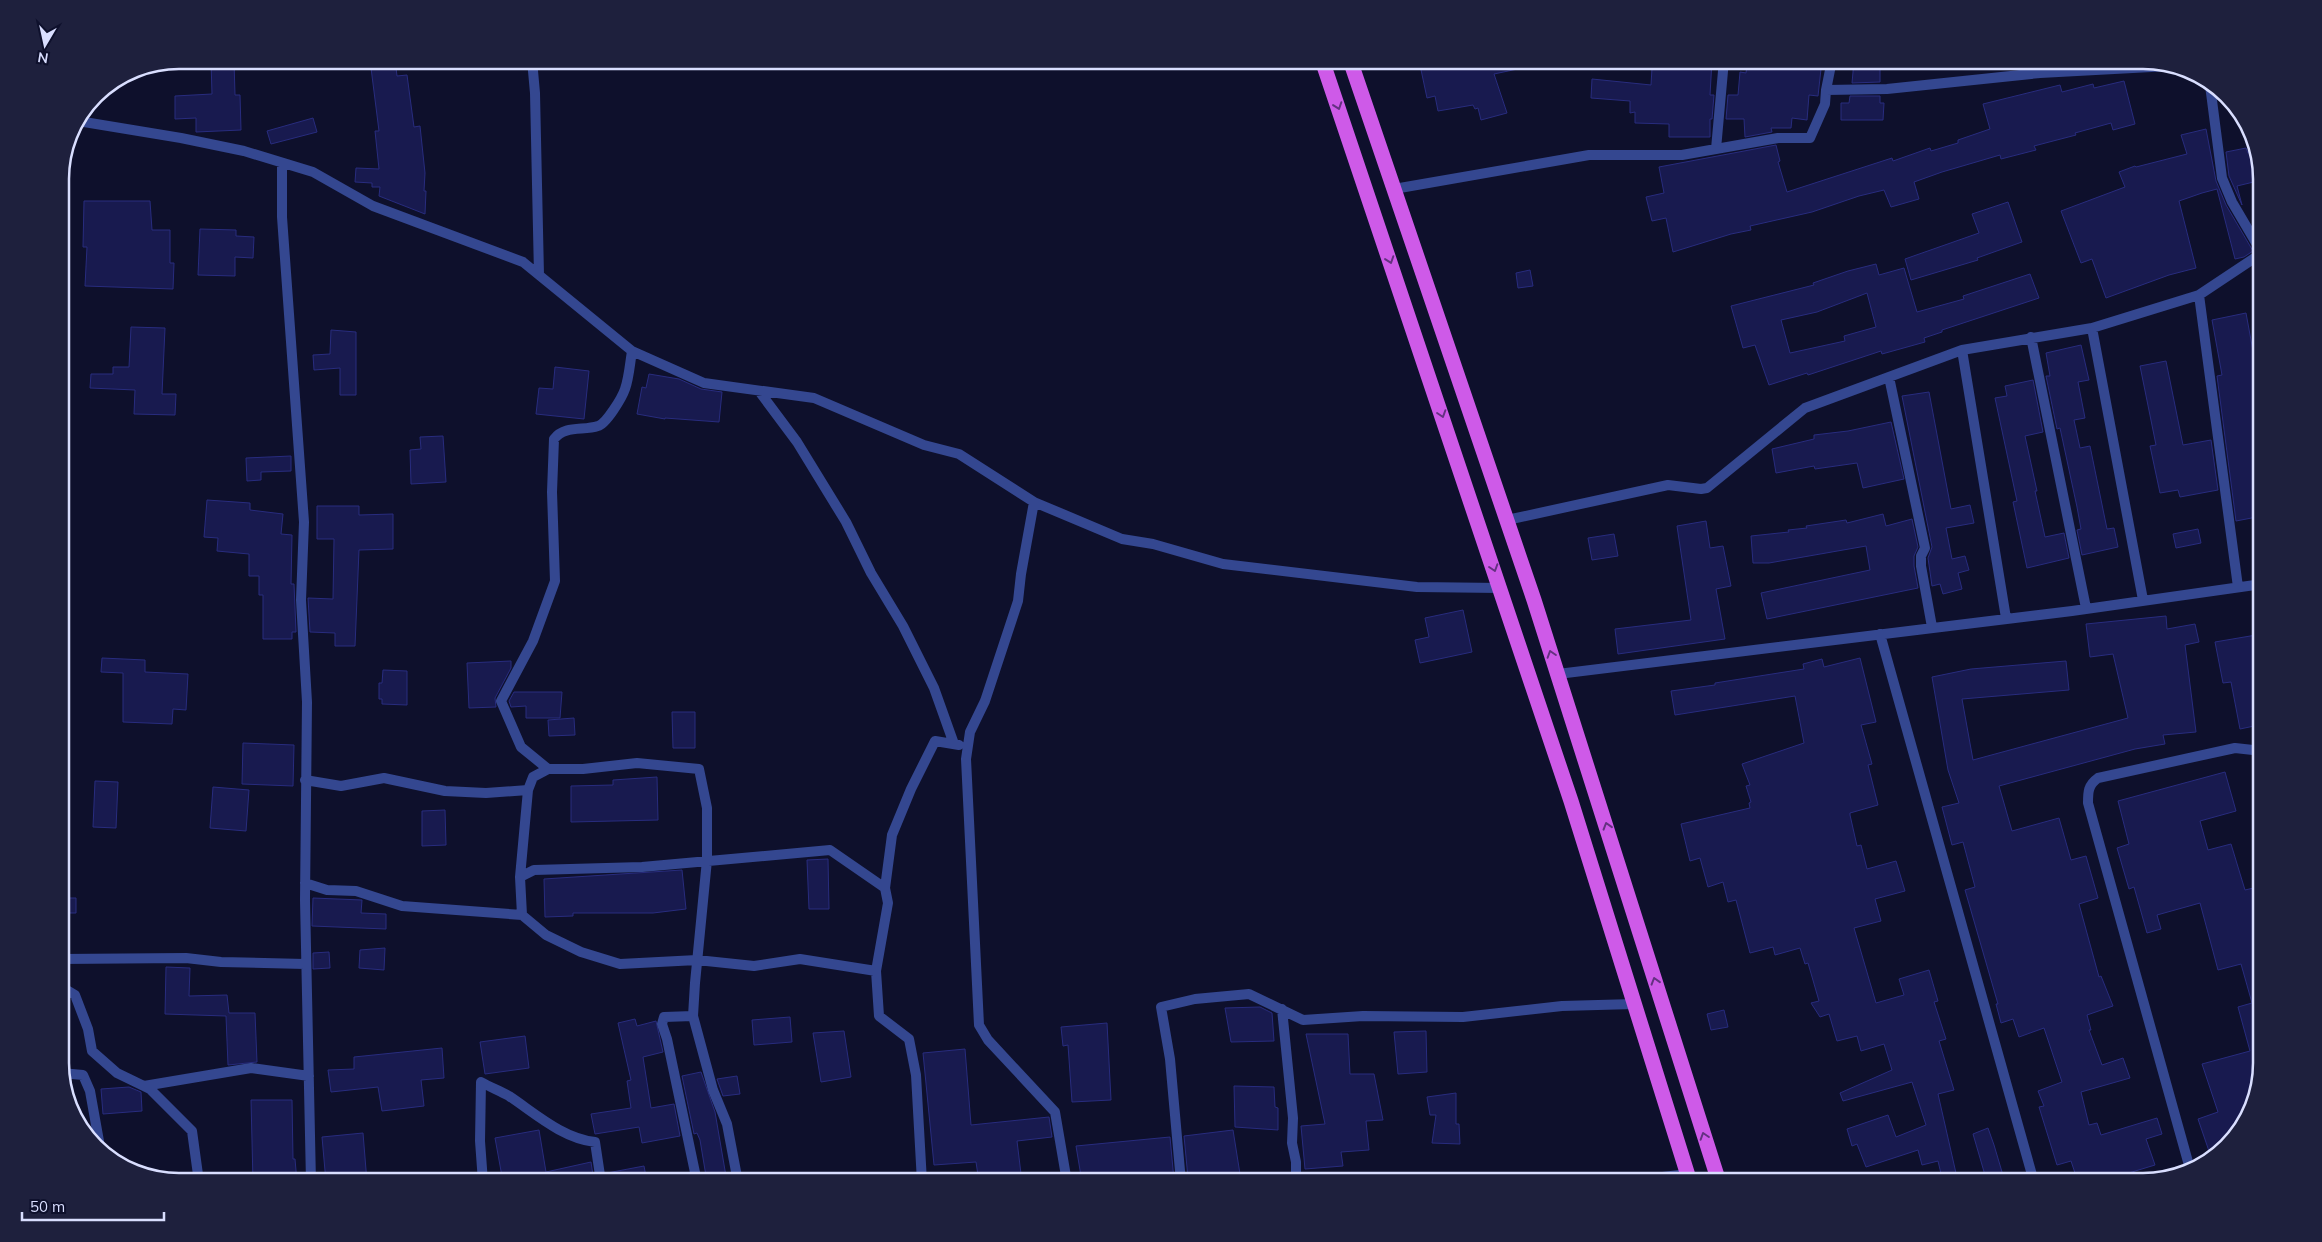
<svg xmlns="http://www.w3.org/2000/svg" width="2322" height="1242" viewBox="0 0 2322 1242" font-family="Mulish,sans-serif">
<rect width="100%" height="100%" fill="#0e102c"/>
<path fill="#181a4f" stroke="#282c7e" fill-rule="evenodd" d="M 370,60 L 395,60 L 397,76 L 407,75 L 414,127 L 420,126 L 425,173 L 424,191 L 426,191 L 425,214 L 379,196 L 380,187 L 372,187 L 372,183 L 355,182 L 356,168 L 379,169 L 375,131 L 379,131 Z
M 1430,60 L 1526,60 L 1527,67 L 1494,74 L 1507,113 L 1481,120 L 1478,108 L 1475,109 L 1473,105 L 1438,111 L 1435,96 L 1427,98 L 1420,65 L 1430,63 Z
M 1670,60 L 1712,60 L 1710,95 L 1714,95 L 1712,119 L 1710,119 L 1710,137 L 1669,137 L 1669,124 L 1635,123 L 1635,112 L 1630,113 L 1630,101 L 1591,98 L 1592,79 L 1651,85 L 1652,68 L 1669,69 Z
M 1760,60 L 1822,60 L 1818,96 L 1809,95 L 1807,120 L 1792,118 L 1791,128 L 1771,128 L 1772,132 L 1745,137 L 1744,119 L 1726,119 L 1728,95 L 1738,95 L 1740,72 L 1746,73 L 1747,65 L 1759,66 Z
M 211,61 L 234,61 L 235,95 L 240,95 L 241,130 L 196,132 L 196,118 L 175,119 L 175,96 L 212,94 Z
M 1854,61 L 1880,61 L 1880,82 L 1852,83 Z
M 2124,81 L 2135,124 L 2113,130 L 2111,123 L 2075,133 L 2076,135 L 2034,146 L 2036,150 L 2001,159 L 2000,155 L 1942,172 L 1914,182 L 1919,199 L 1891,207 L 1884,190 L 1859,196 L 1812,212 L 1750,226 L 1751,230 L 1731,234 L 1673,252 L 1666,218 L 1652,221 L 1646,197 L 1664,193 L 1659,167 L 1776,145 L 1780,161 L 1778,162 L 1787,192 L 1892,158 L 1893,161 L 1930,148 L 1931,151 L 1958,143 L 1958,140 L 1990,129 L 1983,104 L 2060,85 L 2062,92 L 2093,84 L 2094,88 Z
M 1850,96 L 1880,96 L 1880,103 L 1884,103 L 1883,120 L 1841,120 L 1841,103 L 1849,103 Z
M 313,118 L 317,132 L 271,144 L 267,131 Z
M 2206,129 L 2216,181 L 2226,205 L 2253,251 L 2244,257 L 2235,259 L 2217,189 L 2202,193 L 2179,201 L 2196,268 L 2169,275 L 2106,298 L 2092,259 L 2081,263 L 2061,211 L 2125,187 L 2119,172 L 2135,166 L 2136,167 L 2187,154 L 2181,135 Z
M 2246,148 L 2248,153 L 2255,151 L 2262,172 L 2262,180 L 2237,186 L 2242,205 L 2229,176 L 2226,152 Z
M 84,201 L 150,201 L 152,230 L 170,230 L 170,263 L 174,263 L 173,289 L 85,286 L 87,247 L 83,247 Z
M 2008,202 L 2022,242 L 1977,258 L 1978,260 L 1911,280 L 1905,259 L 1979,233 L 1972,214 Z
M 200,229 L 236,230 L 236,236 L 254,237 L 253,258 L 235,257 L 235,276 L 198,275 Z
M 1876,264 L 1879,275 L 1904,268 L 1917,312 L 1964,299 L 1963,296 L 2030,274 L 2039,298 L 1942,330 L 1942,332 L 1924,338 L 1925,342 L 1882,354 L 1881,351 L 1808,375 L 1807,373 L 1769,385 L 1755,345 L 1743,348 L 1731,306 L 1814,285 L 1813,283 L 1848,271 ZM 1867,293 L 1876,327 L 1844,336 L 1845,341 L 1790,353 L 1781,320 L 1817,312 Z
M 1530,270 L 1533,286 L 1518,288 L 1516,273 Z
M 2246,313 L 2262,400 L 2262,516 L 2236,521 L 2217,376 L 2222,375 L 2212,320 Z
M 131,327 L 165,328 L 162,394 L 176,394 L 175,415 L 134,414 L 135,390 L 90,388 L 91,374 L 113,374 L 113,367 L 129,367 Z
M 331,330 L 356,332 L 356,395 L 340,395 L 340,368 L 314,370 L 313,355 L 330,354 Z
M 2081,345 L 2089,380 L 2078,382 L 2085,418 L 2074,420 L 2080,448 L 2090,446 L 2107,529 L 2114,528 L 2118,547 L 2082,555 L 2077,530 L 2081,529 L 2077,507 L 2060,428 L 2057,429 L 2046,376 L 2050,376 L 2046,353 Z
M 2166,361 L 2183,445 L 2211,440 L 2218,490 L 2180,497 L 2178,490 L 2160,493 L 2150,446 L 2156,445 L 2140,366 Z
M 555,367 L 589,371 L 584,419 L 536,414 L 539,388 L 553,389 Z
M 649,374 L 679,379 L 701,389 L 722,392 L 719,422 L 665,418 L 665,419 L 637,414 L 642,387 L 646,388 Z
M 2033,380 L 2043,432 L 2025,436 L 2037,491 L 2035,491 L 2045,537 L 2064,533 L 2069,558 L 2027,568 L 2013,502 L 2017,501 L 1995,398 L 2007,396 L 2005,386 Z
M 1929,392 L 1951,509 L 1970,505 L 1974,523 L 1946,528 L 1952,559 L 1965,556 L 1969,570 L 1958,573 L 1962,589 L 1943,594 L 1940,584 L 1932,586 L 1928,558 L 1932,547 L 1902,396 Z
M 1891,422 L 1904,479 L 1863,488 L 1857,463 L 1815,469 L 1814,466 L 1776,473 L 1772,449 L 1814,439 L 1814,435 L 1848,431 Z
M 443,436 L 446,482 L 411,484 L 410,450 L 421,449 L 420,437 Z
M 291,456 L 291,471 L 261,472 L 261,480 L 247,481 L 246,458 Z
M 207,500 L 250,503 L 250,510 L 283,514 L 281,534 L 292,535 L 291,584 L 294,584 L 296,632 L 292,632 L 292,639 L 263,639 L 263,595 L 259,595 L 259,576 L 249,576 L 249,554 L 217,551 L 218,538 L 204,537 Z
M 317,506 L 359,506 L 359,515 L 393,514 L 393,549 L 359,550 L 355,646 L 335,646 L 335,633 L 310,632 L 308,598 L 333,599 L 334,539 L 317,539 Z
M 1883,514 L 1886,526 L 1912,519 L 1918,547 L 1914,556 L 1914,566 L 1918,588 L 1767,619 L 1761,593 L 1870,570 L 1866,546 L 1769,563 L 1753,563 L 1751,536 L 1789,532 L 1788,530 L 1807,528 L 1806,526 L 1846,520 L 1847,523 Z
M 1706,521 L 1710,548 L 1723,546 L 1731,586 L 1716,589 L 1725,639 L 1618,654 L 1615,629 L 1691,620 L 1677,526 Z
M 2198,529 L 2201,543 L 2176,548 L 2173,534 Z
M 1614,534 L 1618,556 L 1592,560 L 1588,538 Z
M 1463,610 L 1472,652 L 1420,663 L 1415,640 L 1429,637 L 1425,618 Z
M 2166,616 L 2167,629 L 2195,624 L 2199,642 L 2185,645 L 2196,732 L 2163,735 L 2165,744 L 2135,749 L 1999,786 L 2012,831 L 2059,818 L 2071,860 L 2086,856 L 2098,898 L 2079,904 L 2099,977 L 2101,976 L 2113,1006 L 2087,1015 L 2091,1030 L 2089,1030 L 2102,1065 L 2123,1058 L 2130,1078 L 2081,1092 L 2089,1125 L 2097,1123 L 2101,1135 L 2157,1118 L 2162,1134 L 2146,1139 L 2155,1165 L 2099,1182 L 2078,1182 L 2071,1161 L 2057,1165 L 2039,1107 L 2044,1106 L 2038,1091 L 2062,1082 L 2044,1028 L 2019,1037 L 2013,1019 L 2001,1023 L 1996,1004 L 1998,1004 L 1965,890 L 1975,887 L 1963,842 L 1952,845 L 1942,807 L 1959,803 L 1948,770 L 1932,677 L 1971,669 L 2066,661 L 2069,690 L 1962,699 L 1973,760 L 2128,718 L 2113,654 L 2090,657 L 2086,624 Z
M 2262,634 L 2262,700 L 2255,701 L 2259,725 L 2240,729 L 2231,682 L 2223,683 L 2215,642 Z
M 102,658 L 145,660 L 145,672 L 188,674 L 186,710 L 173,709 L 172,724 L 123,722 L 123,673 L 101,672 Z
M 1860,658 L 1876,722 L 1861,725 L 1872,764 L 1868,765 L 1878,805 L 1850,813 L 1850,815 L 1857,846 L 1861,845 L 1867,869 L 1896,861 L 1905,891 L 1875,899 L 1881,921 L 1854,928 L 1876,1003 L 1904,995 L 1899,979 L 1929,970 L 1938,1001 L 1934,1002 L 1946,1039 L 1939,1041 L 1954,1090 L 1938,1094 L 1958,1182 L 1943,1182 L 1938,1161 L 1922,1165 L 1918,1150 L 1866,1167 L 1857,1144 L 1852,1146 L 1847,1129 L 1888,1115 L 1896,1137 L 1926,1125 L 1912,1082 L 1843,1101 L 1840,1093 L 1892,1070 L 1884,1044 L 1861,1051 L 1857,1036 L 1837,1041 L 1829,1014 L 1820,1017 L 1811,1003 L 1819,1001 L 1808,963 L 1805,964 L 1800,948 L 1775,955 L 1773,947 L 1750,953 L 1736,900 L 1728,902 L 1723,882 L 1708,887 L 1700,858 L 1690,861 L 1681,824 L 1750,808 L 1749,803 L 1751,802 L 1746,786 L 1750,785 L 1742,764 L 1804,743 L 1795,696 L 1675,715 L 1671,691 L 1715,685 L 1715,683 L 1804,669 L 1803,664 L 1822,659 L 1824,667 Z
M 511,661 L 511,668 L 495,698 L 496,707 L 469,708 L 467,663 Z
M 383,670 L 407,671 L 407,705 L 382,704 L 382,699 L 379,699 L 379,683 L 382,683 Z
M 514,692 L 562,692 L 560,718 L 526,718 L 526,706 L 511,707 L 509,701 Z
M 672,712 L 695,712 L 695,748 L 673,748 Z
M 574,718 L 575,735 L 549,736 L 548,720 Z
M 243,743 L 294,745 L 293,786 L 242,784 Z
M 2225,772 L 2236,811 L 2200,821 L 2208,850 L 2231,844 L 2245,890 L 2262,886 L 2262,1063 L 2250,1116 L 2211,1157 L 2198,1119 L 2218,1112 L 2202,1064 L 2250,1051 L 2238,1007 L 2252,1003 L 2241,964 L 2218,970 L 2200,903 L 2157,915 L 2161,929 L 2147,933 L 2134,887 L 2129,889 L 2117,848 L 2129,844 L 2118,801 Z
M 657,777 L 658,820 L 571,822 L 571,786 L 613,785 L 613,780 Z
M 95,781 L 118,782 L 116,828 L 93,827 Z
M 213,787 L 249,790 L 246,831 L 210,828 Z
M 445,810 L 446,845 L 422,846 L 422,811 Z
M 828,859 L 829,909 L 809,909 L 807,860 Z
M 682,870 L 686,909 L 653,913 L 573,913 L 573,916 L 545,917 L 544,879 Z
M 60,898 L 76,898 L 76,913 L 60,913 Z
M 313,898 L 362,900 L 361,913 L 386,914 L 386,929 L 312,926 Z
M 385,948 L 384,970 L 359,968 L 360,950 Z
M 329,952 L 330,968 L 313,969 L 313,953 Z
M 166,967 L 190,968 L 189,996 L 227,995 L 229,1013 L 255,1013 L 257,1062 L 228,1065 L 226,1016 L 165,1014 Z
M 1260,1007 L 1272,1013 L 1274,1041 L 1231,1042 L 1225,1008 Z
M 1724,1010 L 1728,1027 L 1711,1030 L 1707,1014 Z
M 790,1017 L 792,1042 L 754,1045 L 752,1020 Z
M 635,1019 L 637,1026 L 656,1021 L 663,1052 L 643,1057 L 651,1108 L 674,1104 L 680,1136 L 642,1143 L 639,1127 L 595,1134 L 591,1114 L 631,1108 L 627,1081 L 631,1080 L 618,1023 Z
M 1107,1023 L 1111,1100 L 1072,1102 L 1068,1045 L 1063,1046 L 1061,1027 Z
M 844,1031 L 851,1077 L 821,1082 L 813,1033 Z
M 1426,1031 L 1427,1072 L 1398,1074 L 1394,1032 Z
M 1306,1034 L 1348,1034 L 1350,1074 L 1374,1074 L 1383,1120 L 1366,1121 L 1369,1150 L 1341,1152 L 1343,1166 L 1305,1169 L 1301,1126 L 1325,1124 Z
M 525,1036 L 529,1068 L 485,1074 L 480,1042 Z
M 442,1048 L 444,1078 L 421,1080 L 424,1106 L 382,1111 L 378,1087 L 331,1092 L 328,1070 L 354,1069 L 354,1057 Z
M 965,1049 L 971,1125 L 1049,1117 L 1052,1137 L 1017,1141 L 1022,1182 L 979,1182 L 976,1162 L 934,1165 L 923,1053 Z
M 701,1072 L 715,1112 L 727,1182 L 707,1182 L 700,1140 L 697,1133 L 694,1134 L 682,1076 Z
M 737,1076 L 740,1094 L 723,1096 L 717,1079 Z
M 1234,1086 L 1274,1087 L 1275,1107 L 1278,1108 L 1278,1130 L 1235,1127 Z
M 129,1087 L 141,1092 L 142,1111 L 103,1114 L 101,1089 Z
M 1456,1093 L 1456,1124 L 1459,1124 L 1460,1144 L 1432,1143 L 1436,1115 L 1430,1115 L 1427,1097 Z
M 251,1100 L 292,1100 L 293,1159 L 295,1159 L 297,1182 L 253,1182 Z
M 1988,1128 L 1994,1145 L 2005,1182 L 1987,1182 L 1973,1134 Z
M 539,1130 L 546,1172 L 591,1162 L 594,1182 L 503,1182 L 495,1138 Z
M 1233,1130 L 1240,1174 L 1195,1180 L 1195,1177 L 1188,1178 L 1184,1136 Z
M 363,1133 L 367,1182 L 326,1182 L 322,1137 Z
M 1170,1137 L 1174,1180 L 1157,1182 L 1082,1182 L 1076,1146 Z
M 644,1166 L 647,1182 L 608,1182 L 607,1173 Z"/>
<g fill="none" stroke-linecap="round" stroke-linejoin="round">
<path stroke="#344790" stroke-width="10" d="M 532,60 L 535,93 L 539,275
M 2210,85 L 2222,178 L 2232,202 L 2262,253
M 1826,90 L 1832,60
M 78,121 L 181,138 L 244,151 L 313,172 L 373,206 L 523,262 L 632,351 L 704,383 L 814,398 L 924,445 L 959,454 L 1034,502 L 1122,539 L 1153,544 L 1223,564 L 1417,587 L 1500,588
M 1716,149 L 1724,60
M 282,163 L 282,217 L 304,522 L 301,600 L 307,702 L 305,900 L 311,1182
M 1394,189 L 1589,155 L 1682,155 L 1778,138 L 1810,138 L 1825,104 L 1826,90 L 1887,89 L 2040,73 L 2170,66
M 2199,295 L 2238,587
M 2092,328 L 2143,600
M 2031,337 L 2086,608
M 1962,350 L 2006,618
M 632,351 C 630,363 629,378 625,389 C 622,398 606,424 598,426 C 583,431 565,425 554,439 L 552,492 L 555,581 L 533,641 L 501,701 L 521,747 L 548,769 L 583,769 L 637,763 L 699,769 L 707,808 L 707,860 L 695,983 L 693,1016 L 713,1090 L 727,1124 L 738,1182
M 1889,377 L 1925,548 L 1921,556 L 1921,566 L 1932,627
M 759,391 L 797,442 L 846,522 L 871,573 L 903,626 L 934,688 L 954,744
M 1034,502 L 1021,574 L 1018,601 L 985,701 L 970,732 L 966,759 L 979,1025 L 988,1040 L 1055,1112 L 1067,1182
M 1507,520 L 1668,485 L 1701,489 L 1707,488 L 1805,408 L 1962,350 L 2092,328 L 2199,295 L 2262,253
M 1880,634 L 2034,1182
M 1558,674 L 2072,611 L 2262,584
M 305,780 L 341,786 L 384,778 L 445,791 L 486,793 L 528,790
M 520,877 L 528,790 L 533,777 L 548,769
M 305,883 L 327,890 L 356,891 L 402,906 L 522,915
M 885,888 L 892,835 L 911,789 L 935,741 L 959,745
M 60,959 L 186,958 L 221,962 L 305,964
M 876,971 L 888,903 L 885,888 L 830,850 L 642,867 L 534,870 L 520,877 L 522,915 L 546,935 L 581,952 L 620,964 L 697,960 L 754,966 L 800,959 L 876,971 L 879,1016 L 909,1039 L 916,1075 L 922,1182
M 60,986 L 75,995 L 88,1029 L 92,1051 L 117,1073 L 150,1089 L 192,1131 L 199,1182
M 1282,1009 L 1293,1118 L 1292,1143 L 1296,1162 L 1296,1182
M 693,1016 L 664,1017 L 662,1024 L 667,1039 L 697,1182
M 61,1073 L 83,1075 L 90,1091 L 100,1147
M 144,1086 L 251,1068 L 309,1076
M 2190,1169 L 2088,803 C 2088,792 2088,785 2098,778 L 2235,748 L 2262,751
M 483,1182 L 480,1141 L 481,1082 C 490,1087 500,1091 509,1096 C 536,1114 562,1138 595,1142 L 601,1182
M 1181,1182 L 1170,1059 L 1161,1007 L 1195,999 L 1249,994 L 1303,1020 L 1363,1016 L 1463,1017 L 1562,1006 L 1634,1004
M 1620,1182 L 1688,1174"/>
<path stroke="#ce5ae8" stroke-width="15" d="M 1322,60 L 1571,801 L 1690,1182
M 1350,60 L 1534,600 L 1719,1182"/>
</g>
<defs><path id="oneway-chevron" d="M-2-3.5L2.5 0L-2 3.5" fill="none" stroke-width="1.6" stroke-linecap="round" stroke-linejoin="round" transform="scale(1.25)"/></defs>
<g stroke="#643181">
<use href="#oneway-chevron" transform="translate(1338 106) rotate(71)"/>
<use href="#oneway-chevron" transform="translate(1390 260) rotate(71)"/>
<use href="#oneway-chevron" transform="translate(1442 414) rotate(72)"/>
<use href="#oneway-chevron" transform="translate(1494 568) rotate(72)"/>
<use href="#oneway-chevron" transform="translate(1551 654) rotate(-108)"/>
<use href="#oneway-chevron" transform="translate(1607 826) rotate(-107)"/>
<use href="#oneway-chevron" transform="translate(1655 981) rotate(-107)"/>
<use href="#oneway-chevron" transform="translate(1704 1136) rotate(-108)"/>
</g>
<path d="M0 0H2322V1242H0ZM179 69H2143A110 110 0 0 1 2253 179V1063A110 110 0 0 1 2143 1173H179A110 110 0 0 1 69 1063V179A110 110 0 0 1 179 69Z" fill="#1e203d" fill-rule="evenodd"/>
<path fill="none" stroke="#d9deff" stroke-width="2.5" d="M179 69H2143A110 110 0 0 1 2253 179V1063A110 110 0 0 1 2143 1173H179A110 110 0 0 1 69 1063V179A110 110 0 0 1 179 69Z"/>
<g transform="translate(45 45) rotate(189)" stroke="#0e102c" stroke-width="4" paint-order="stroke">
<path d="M0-4L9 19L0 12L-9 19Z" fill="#d9deff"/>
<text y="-8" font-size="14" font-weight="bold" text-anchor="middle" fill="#d9deff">N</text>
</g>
<path d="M22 1212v8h142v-8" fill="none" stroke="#d9deff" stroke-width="2.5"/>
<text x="30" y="1212" font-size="15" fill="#d9deff" stroke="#0e102c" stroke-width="4" paint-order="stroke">50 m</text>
</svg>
